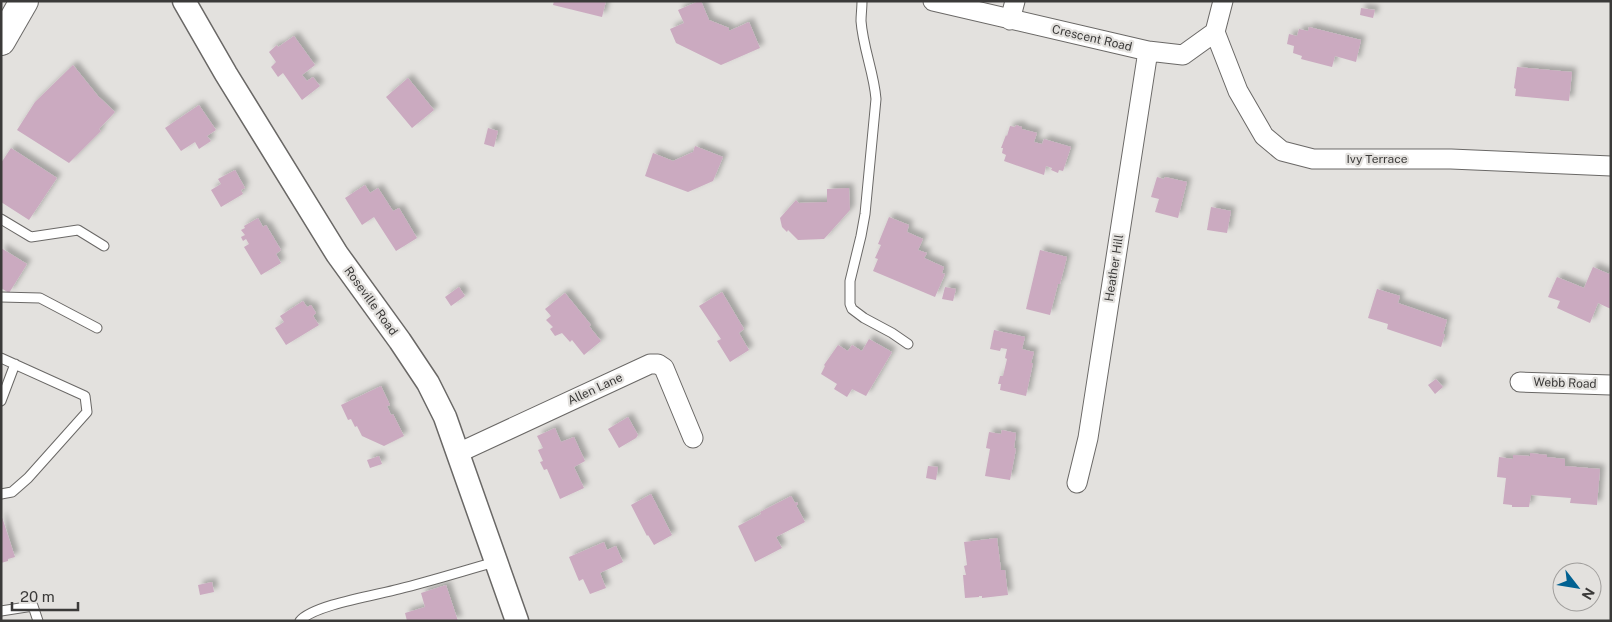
<svg xmlns="http://www.w3.org/2000/svg" width="1612" height="622" viewBox="0 0 1612 622" font-family="'Public Sans',sans-serif">
<defs>
<filter id="shadow"><feDropShadow dx="4.5" dy="-4.5" stdDeviation="2.5" flood-color="#0004"/></filter>
</defs>
<rect width="100%" height="100%" fill="#e3e1de"/>
<path fill="#cbaac0" filter="url(#shadow)" d="M 554,1 L 606,1 L 602,17 L 553,5 Z
M 699,1 L 701,1 L 709,20 L 729,28 L 729,31 L 749,22 L 760,48 L 721,65 L 676,43 L 670,29 L 684,23 L 678,10 Z
M 1361,8 L 1375,10 L 1373,18 L 1360,15 Z
M 1309,27 L 1361,40 L 1356,62 L 1335,56 L 1332,67 L 1301,59 L 1302,56 L 1293,53 L 1294,46 L 1287,44 L 1289,34 L 1297,36 L 1299,29 L 1308,31 Z
M 294,36 L 315,65 L 302,75 L 307,81 L 313,77 L 320,86 L 302,100 L 283,73 L 278,77 L 271,67 L 276,62 L 269,52 L 277,45 L 278,47 Z
M 73,65 L 98,96 L 115,112 L 99,129 L 101,131 L 69,163 L 17,130 L 35,102 Z
M 1517,67 L 1572,72 L 1569,101 L 1515,96 L 1516,89 L 1514,88 Z
M 408,78 L 434,110 L 412,128 L 386,97 Z
M 199,105 L 216,130 L 207,136 L 211,141 L 199,149 L 195,142 L 181,151 L 165,128 Z
M 1016,125 L 1022,127 L 1022,129 L 1037,133 L 1034,142 L 1042,144 L 1044,139 L 1071,147 L 1063,171 L 1059,170 L 1058,173 L 1051,170 L 1052,168 L 1046,166 L 1044,175 L 1004,161 L 1006,155 L 1002,153 L 1003,148 L 1001,148 L 1006,135 L 1007,136 L 1010,126 L 1015,127 Z
M 488,128 L 498,131 L 494,147 L 484,144 Z
M 695,146 L 723,157 L 713,181 L 688,192 L 645,176 L 653,153 L 673,161 L 693,152 Z
M 11,148 L 57,178 L 29,220 L 1,202 L 1,163 Z
M 235,170 L 245,188 L 241,190 L 243,194 L 221,207 L 211,190 L 221,184 L 218,179 Z
M 1157,177 L 1164,179 L 1165,177 L 1187,182 L 1178,218 L 1155,212 L 1159,199 L 1151,197 Z
M 365,185 L 370,193 L 378,188 L 393,211 L 399,208 L 417,238 L 396,251 L 374,217 L 362,225 L 345,198 Z
M 849,188 L 850,210 L 824,239 L 798,240 L 788,230 L 787,232 L 782,227 L 780,218 L 796,200 L 799,203 L 827,202 L 827,189 Z
M 1211,207 L 1231,211 L 1227,233 L 1207,230 Z
M 889,217 L 909,225 L 907,232 L 923,239 L 918,250 L 927,253 L 924,258 L 944,267 L 942,273 L 945,274 L 935,297 L 873,271 L 878,259 L 875,258 L 881,245 L 878,244 Z
M 258,218 L 263,227 L 266,225 L 281,250 L 276,254 L 281,263 L 261,275 L 244,247 L 249,244 L 246,239 L 243,241 L 241,237 L 245,235 L 241,230 L 245,228 L 244,226 Z
M 1,248 L 27,264 L 9,293 L 1,288 Z
M 1040,250 L 1067,257 L 1060,284 L 1058,284 L 1050,315 L 1026,309 Z
M 1593,267 L 1609,274 L 1611,270 L 1611,309 L 1598,303 L 1590,323 L 1557,308 L 1560,301 L 1548,297 L 1557,277 L 1584,288 Z
M 459,287 L 465,296 L 451,306 L 445,297 Z
M 945,287 L 956,289 L 953,301 L 942,299 Z
M 1377,289 L 1400,296 L 1398,303 L 1447,320 L 1443,334 L 1445,334 L 1441,347 L 1387,329 L 1388,324 L 1368,318 Z
M 722,292 L 744,329 L 739,333 L 749,350 L 730,362 L 717,341 L 721,339 L 699,306 Z
M 565,293 L 591,325 L 589,326 L 601,341 L 584,355 L 572,340 L 570,342 L 562,333 L 555,336 L 550,329 L 553,327 L 546,320 L 551,316 L 545,309 Z
M 303,301 L 307,307 L 311,305 L 316,313 L 313,316 L 319,325 L 286,345 L 275,328 L 284,322 L 280,316 Z
M 994,330 L 1025,337 L 1022,349 L 1034,352 L 1031,363 L 1033,363 L 1026,396 L 1000,390 L 1001,384 L 998,384 L 1000,376 L 1003,376 L 1007,359 L 1005,358 L 1007,349 L 1001,348 L 1000,351 L 990,349 Z
M 869,339 L 892,352 L 866,396 L 852,389 L 847,397 L 834,389 L 837,384 L 821,374 L 825,366 L 824,365 L 838,345 L 848,351 L 852,345 L 862,351 Z
M 1436,379 L 1443,387 L 1435,394 L 1428,385 Z
M 381,386 L 390,405 L 387,406 L 391,415 L 393,414 L 404,436 L 384,446 L 362,436 L 357,426 L 355,427 L 351,419 L 348,420 L 341,405 Z
M 628,417 L 638,435 L 636,438 L 619,448 L 608,429 Z
M 555,428 L 561,442 L 574,437 L 585,461 L 574,467 L 584,488 L 560,499 L 547,469 L 544,470 L 540,462 L 543,461 L 538,450 L 543,448 L 537,436 Z
M 1002,430 L 1016,433 L 1014,448 L 1016,449 L 1010,480 L 985,476 L 990,449 L 986,448 L 989,432 L 1001,434 Z
M 1530,453 L 1547,455 L 1547,457 L 1565,459 L 1565,466 L 1600,469 L 1597,505 L 1570,503 L 1571,498 L 1531,495 L 1529,507 L 1512,507 L 1512,505 L 1503,504 L 1506,478 L 1497,477 L 1499,457 L 1513,459 L 1513,455 L 1530,456 Z
M 379,456 L 382,464 L 370,468 L 367,460 Z
M 928,466 L 938,467 L 936,480 L 926,478 Z
M 651,494 L 672,535 L 654,545 L 648,535 L 647,536 L 631,505 Z
M 791,496 L 795,503 L 797,502 L 798,505 L 796,505 L 805,522 L 776,537 L 782,548 L 755,562 L 738,526 L 761,514 L 760,512 Z
M 1,514 L 15,557 L 8,559 L 8,561 L 1,563 Z
M 997,538 L 1001,570 L 1005,570 L 1008,595 L 982,598 L 982,596 L 979,596 L 979,597 L 965,598 L 963,575 L 966,575 L 964,566 L 967,565 L 964,542 Z
M 604,542 L 607,550 L 616,546 L 623,562 L 600,573 L 606,588 L 590,594 L 583,579 L 579,581 L 569,557 Z
M 212,582 L 214,592 L 200,595 L 198,585 Z
M 446,585 L 458,621 L 407,621 L 405,613 L 425,607 L 421,593 Z"/>
<g fill="none" stroke-linecap="round" stroke-linejoin="round">
<g stroke="#6a6866" stroke-width="11">
<path id="service" d="M 862,1 C 862,8 861,15 861,21 C 863,48 874,73 876,99 L 865,214 L 861,236 L 850,281 L 850,304 L 852,309 L 864,318 L 892,333 L 908,344
M 1,219 L 31,237 L 78,230 L 104,246
M 1,297 L 40,298 L 97,328
M 1,358 L 85,396 L 87,412 L 28,478 L 12,492 L 1,494
M 1,401 L 15,364
M 1,611 L 33,606 L 38,621
M 300,621 C 313,605 377,595 399,589 C 431,581 463,571 495,562"/>
</g>
<g stroke="#6a6866" stroke-width="21">
<path id="minor" d="M 933,1 L 1148,51 L 1183,55 L 1215,32 L 1223,1
M 1010,20 L 1015,1
M 1215,32 L 1238,91 L 1264,136 L 1282,151 L 1313,159 L 1451,159 L 1611,166
M 1520,382 L 1611,385
M 458,453 L 650,364 L 658,364 L 664,368 L 693,438
M 1077,483 L 1088,438 L 1148,51"/>
</g>
<g stroke="#6a6866" stroke-width="25">
<path id="tertiary" d="M 184,1 L 226,74 L 337,254 L 400,341 L 428,383 L 445,417 L 517,621"/>
</g>
<g stroke="#6a6866" stroke-width="30">
<path id="primary" d="M 1,41 L 24,1"/>
</g>
<use href="#service" stroke="#fff" stroke-width="9"/>
<use href="#minor" stroke="#fff" stroke-width="19"/>
<use href="#tertiary" stroke="#fff" stroke-width="22"/>
<use href="#primary" stroke="#fff" stroke-width="28"/>
</g>
<g text-anchor="middle" dominant-baseline="central" stroke-width="4.5" stroke-linejoin="round" paint-order="stroke">
<g font-size="12" fill="#3b3a39" stroke="#e3e1de">
<text transform="translate(1092 38) rotate(13)">Crescent Road</text>
<text x="1377" y="159">Ivy Terrace</text>
<text transform="translate(1114 268) rotate(-81)">Heather Hill</text>
<text transform="translate(371 301) rotate(54)">Roseville Road</text>
<text transform="translate(1565 383) rotate(2)">Webb Road</text>
<text transform="translate(595 389) rotate(-25)">Allen Lane</text>
</g>
</g>
<rect width="1612" height="622" fill="none" stroke="#3b3a39" stroke-width="5"/>
<g transform="translate(1577 587) rotate(121)"><circle r="24" fill="#e3e1de" stroke="#a09e9c"/>
<path d="M0-4L9 19L0 12L-9 19Z" fill="#016191"/>
<text y="-8" font-size="14" font-weight="bold" text-anchor="middle" fill="#3b3a39">N</text>
</g>
<path d="M12 602v8h66v-8" fill="none" stroke="#3b3a39" stroke-width="2.5"/>
<text x="20" y="602" font-size="15" fill="#3b3a39" stroke="#e3e1de" stroke-width="4" paint-order="stroke">20 m</text>
</svg>
